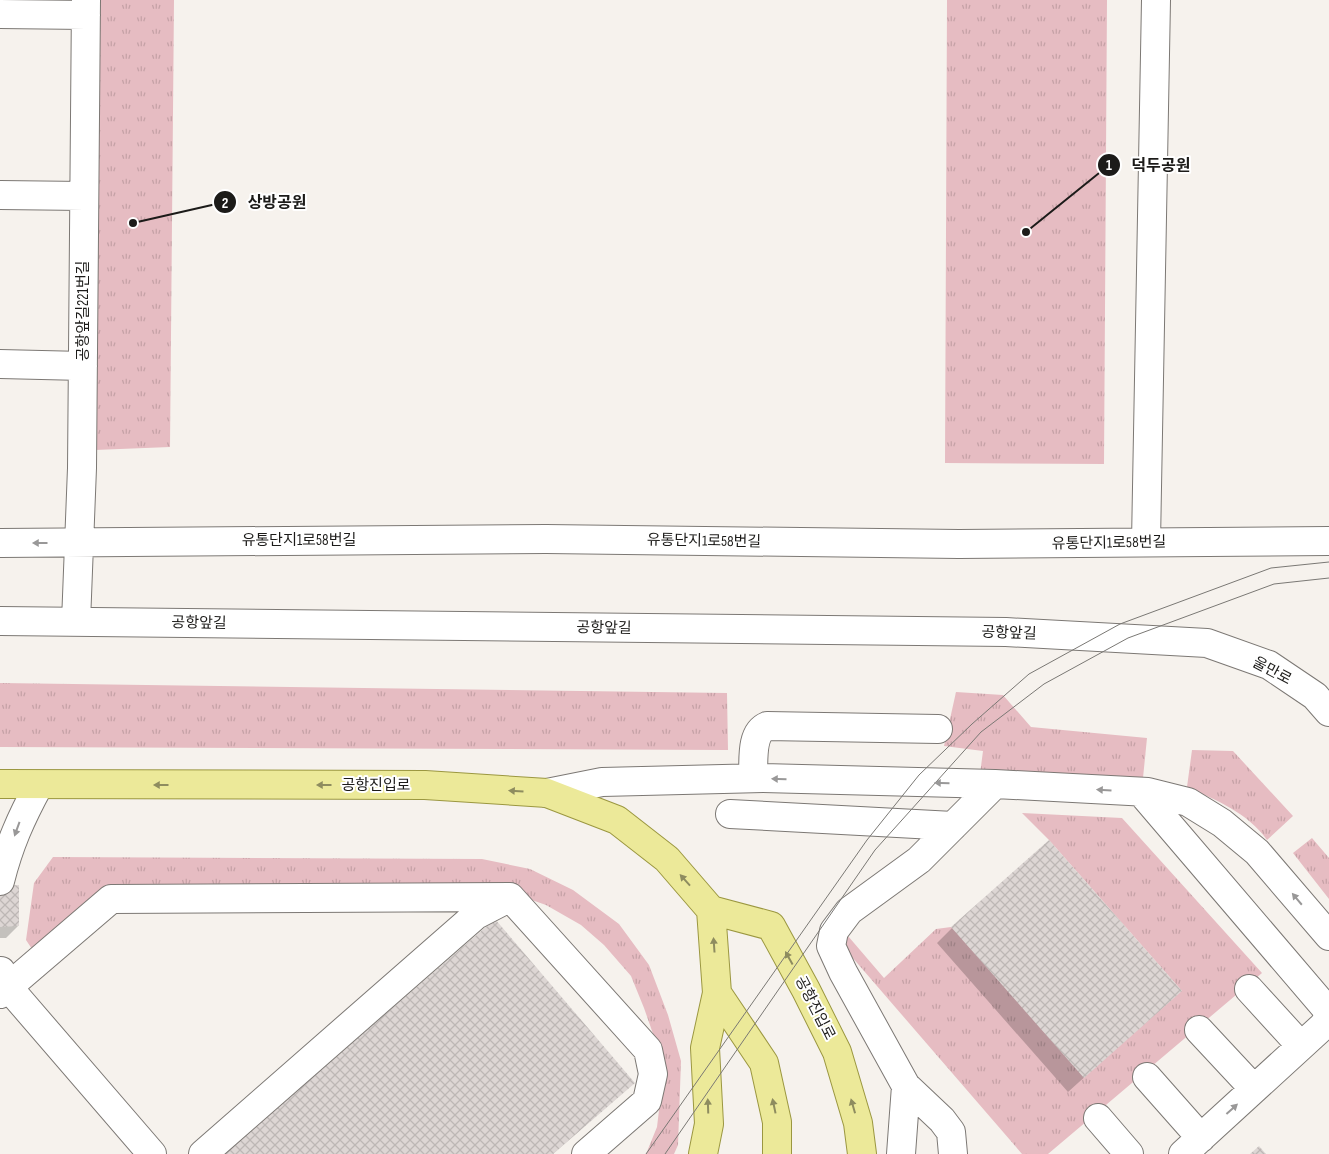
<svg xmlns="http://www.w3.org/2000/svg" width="1329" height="1154" viewBox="0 0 1329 1154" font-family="'Sofia Sans Condensed','Noto Sans KR',sans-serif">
<defs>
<pattern id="grass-tufts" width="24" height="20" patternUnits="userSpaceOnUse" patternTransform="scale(1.25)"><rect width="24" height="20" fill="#e6bcc2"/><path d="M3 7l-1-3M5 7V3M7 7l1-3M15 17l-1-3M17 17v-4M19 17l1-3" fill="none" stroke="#c5a1a6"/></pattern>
<pattern id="building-cross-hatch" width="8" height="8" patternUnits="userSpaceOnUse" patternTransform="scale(1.25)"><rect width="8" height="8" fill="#ddd6d4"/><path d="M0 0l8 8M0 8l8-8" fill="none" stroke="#bdb7b5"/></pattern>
</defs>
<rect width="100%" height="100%" fill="#f6f2ed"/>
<path fill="url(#grass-tufts)" d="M 95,0 L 174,0 L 170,447 L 95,450 Z
M 947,0 L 1107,0 L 1104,464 L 945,463 Z
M 0,683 L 727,693 L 728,750 L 0,747 Z
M 956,692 L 1003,695 L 1031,727 L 1147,738 L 1143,778 L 980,774 L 983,751 L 944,746 Z
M 1192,750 L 1233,751 L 1293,816 L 1267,840 C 1248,813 1216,800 1187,787 Z
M 1022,813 L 1122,818 L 1262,973 L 1048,1154 L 1022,1154 L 839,942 L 848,936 L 884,978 L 936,929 L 951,927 L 1182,991 L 1049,840 Z
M 1312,838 L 1329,858 L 1329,899 L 1293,853 Z
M 53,857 L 482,859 L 530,869 L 573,890 L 619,924 L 649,965 L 668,1015 L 681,1061 L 678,1145 L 674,1154 L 646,1154 L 657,1127 L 662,1085 L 658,1048 L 644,1008 L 631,976 L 604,945 L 581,925 L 546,905 L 526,898 L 108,890 L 32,949 L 26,940 L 34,883 Z"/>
<path fill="#0003" d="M 0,887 L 18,926 L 6,938 L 0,938 Z
M 952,928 L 1180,991 L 1068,1092 L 937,943 Z
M 633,1083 L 553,1154 L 226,1154 Z"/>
<path fill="url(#building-cross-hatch)" d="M 1049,840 L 1182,991 L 1084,1078 L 951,927 Z
M 19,885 L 19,926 L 0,927 L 0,886 Z
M 495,919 L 635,1083 L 553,1154 L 224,1154 Z
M 1259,1146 L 1266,1154 L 1250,1154 Z"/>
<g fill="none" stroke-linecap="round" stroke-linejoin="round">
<g stroke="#7c7874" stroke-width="30">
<path id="minor" d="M 0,14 L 86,15
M 0,195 L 84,196
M 0,364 L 83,366
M 1146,542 L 1156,0
M 0,543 L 546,539 L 959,544 L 1329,541
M 0,621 L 1006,632 L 1207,643 L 1269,665 L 1315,696 L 1329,712
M 76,622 L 82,468 L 86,0
M 753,778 C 754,762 750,733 767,726 L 938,729
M 1141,792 L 1329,1012
M 547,793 L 602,782 L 763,778 L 995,784 L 1148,792 L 1188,802 L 1222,823 L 1257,852 L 1329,936
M 730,814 L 953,826
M 0,881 C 9,845 21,818 39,785
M 1,971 L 8,987 L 152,1154
M 1249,989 L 1301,1046
M 0,994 L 111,899 L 510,897 L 648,1050 L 653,1074 L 647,1101 L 586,1154
M 1199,1030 L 1254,1089
M 1147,1077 L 1201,1138
M 1098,1118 L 1129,1154
M 203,1154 L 476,915 L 507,899
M 901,1154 L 906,1086
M 953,1154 L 951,1132 L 942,1120 L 906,1086 L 843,972 L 831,946 L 834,931 L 849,911 L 919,860 L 995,784
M 1183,1154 L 1323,1026 L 1329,1017"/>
</g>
<g stroke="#9b9740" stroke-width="30">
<path id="major" d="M 0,784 L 425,785 L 547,793 L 617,820 L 667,859 L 711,910 L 771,926 L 806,990 L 837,1052 L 858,1123 L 862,1154
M 717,993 L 764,1063 L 777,1122 L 777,1154
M 703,1154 L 709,1124 L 705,1048 L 717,993 L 711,910"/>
</g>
<use href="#minor" stroke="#fff" stroke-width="28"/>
<use href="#major" stroke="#ece999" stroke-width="28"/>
<path stroke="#7a7874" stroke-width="1" d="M 646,1154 L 867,840 L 919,775 L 972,724 L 1029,674 L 1120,624 L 1271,568 L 1329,562
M 665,1154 L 875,850 L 981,732 L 1044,684 L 1128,638 L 1274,584 L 1329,578"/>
</g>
<defs><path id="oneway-solid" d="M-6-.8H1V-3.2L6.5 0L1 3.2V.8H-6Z" transform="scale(1.25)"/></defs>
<g fill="#999898">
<use href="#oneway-solid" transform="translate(40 543) rotate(-180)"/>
<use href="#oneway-solid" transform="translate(779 779) rotate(-179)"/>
<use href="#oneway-solid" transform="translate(942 783) rotate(-179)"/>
<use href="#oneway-solid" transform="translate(1104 790) rotate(-177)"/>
<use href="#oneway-solid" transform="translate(17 829) rotate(110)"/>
<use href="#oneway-solid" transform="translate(1297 899) rotate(-130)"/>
<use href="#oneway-solid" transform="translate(1232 1109) rotate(-42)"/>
</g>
<g fill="#8e8c5f">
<use href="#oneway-solid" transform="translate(161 785) rotate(180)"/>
<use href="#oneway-solid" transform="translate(324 785) rotate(180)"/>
<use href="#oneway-solid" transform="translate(516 791) rotate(-176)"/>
<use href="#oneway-solid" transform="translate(685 880) rotate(-132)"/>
<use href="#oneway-solid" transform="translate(714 945) rotate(-94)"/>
<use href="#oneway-solid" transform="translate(789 958) rotate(-119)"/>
<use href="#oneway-solid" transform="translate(708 1106) rotate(-92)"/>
<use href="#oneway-solid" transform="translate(774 1106) rotate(-102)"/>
<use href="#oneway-solid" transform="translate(853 1106) rotate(-106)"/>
</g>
<g text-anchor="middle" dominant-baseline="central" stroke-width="4" stroke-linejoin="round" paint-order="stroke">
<g font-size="15" fill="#1c1b19" stroke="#fff">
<text transform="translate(83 311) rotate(-90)">공항앞길221번길</text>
<text x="299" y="540">유통단지1로58번길</text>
<text transform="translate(704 541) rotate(1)">유통단지1로58번길</text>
<text transform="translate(1109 543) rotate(-1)">유통단지1로58번길</text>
<text transform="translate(199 623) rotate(1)">공항앞길</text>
<text transform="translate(604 628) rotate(1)">공항앞길</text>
<text transform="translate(1009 633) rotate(2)">공항앞길</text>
<text transform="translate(1272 671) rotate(28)">울만로</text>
<text x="376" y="785">공항진입로</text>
<text transform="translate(815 1008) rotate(63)">공항진입로</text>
</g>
</g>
<path fill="none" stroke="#1c1b19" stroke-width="2" d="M1026 232L1109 165M133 223L225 202"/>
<g fill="#1c1b19" stroke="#fff" stroke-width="2">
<circle cx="1026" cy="232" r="5"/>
<circle cx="133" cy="223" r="5"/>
<circle cx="1109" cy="165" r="12"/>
<circle cx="225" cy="202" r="12"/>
</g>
<g font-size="15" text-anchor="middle" font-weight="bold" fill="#fff">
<text x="1109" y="170">1</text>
<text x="225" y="208">2</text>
</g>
<g font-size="16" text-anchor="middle" font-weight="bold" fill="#1c1b19" stroke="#fff" stroke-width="4" stroke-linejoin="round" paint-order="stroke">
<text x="1161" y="171">덕두공원</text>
<text x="277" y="208">상방공원</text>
</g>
</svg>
